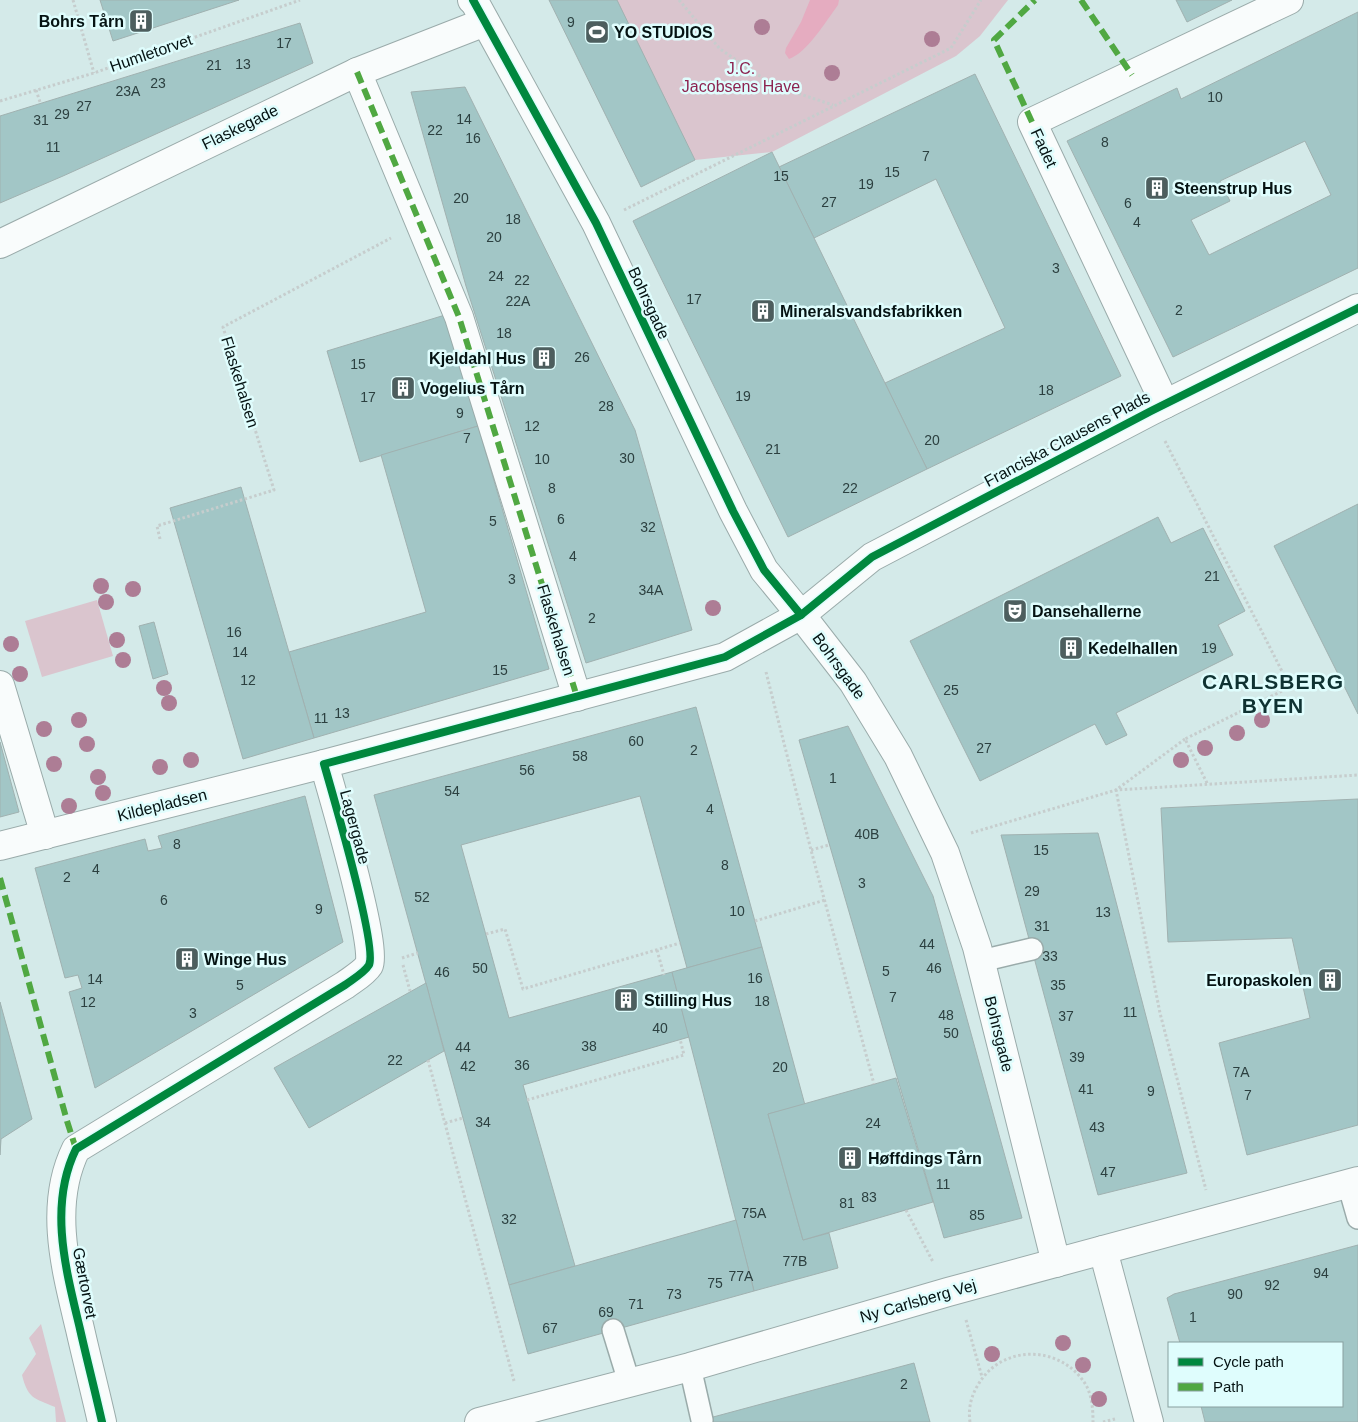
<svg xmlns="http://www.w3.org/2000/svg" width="1358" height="1422" font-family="Arial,sans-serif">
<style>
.green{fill:#dac5ce}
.water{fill:#e5acc0}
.building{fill:#a2c6c6;stroke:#a0b1b0;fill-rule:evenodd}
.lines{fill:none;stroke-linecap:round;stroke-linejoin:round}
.lane-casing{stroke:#9aabaa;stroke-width:24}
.street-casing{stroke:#9aabaa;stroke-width:30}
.secondary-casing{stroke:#9aabaa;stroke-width:30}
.path{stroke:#c6cdcd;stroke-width:3;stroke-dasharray:2.5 2.5;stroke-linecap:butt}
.lane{stroke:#f9fcfc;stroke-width:21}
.street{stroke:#f9fcfc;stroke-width:28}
.secondary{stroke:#f9fcfc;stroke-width:28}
.quiet{stroke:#50a842;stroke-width:6;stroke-dasharray:12 6;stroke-linecap:butt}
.cycleway-casing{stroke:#dffdfd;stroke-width:11}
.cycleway{stroke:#00873e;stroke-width:8}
.tree{fill:#ad7d95}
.labels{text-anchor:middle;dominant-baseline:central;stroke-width:5;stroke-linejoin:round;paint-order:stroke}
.number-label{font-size:14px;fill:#2c4040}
.poi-label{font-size:16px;font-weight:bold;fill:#051313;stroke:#dffdfd;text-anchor:start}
.street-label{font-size:16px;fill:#051313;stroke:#dffdfd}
.park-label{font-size:16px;fill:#8d2350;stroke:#dffdfd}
.district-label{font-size:21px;font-weight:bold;letter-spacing:1px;fill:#0f3232;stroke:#dffdfd}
</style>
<rect width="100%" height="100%" fill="#d4eae9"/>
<g class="green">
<polygon points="614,0 1008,0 980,36 956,56 772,152 695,160"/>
<polygon points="97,600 113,656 42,677 25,621"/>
<path d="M41 1324 66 1422H56L55 1407C34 1398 28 1399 22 1375L36 1354 29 1338Z"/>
</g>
<path class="water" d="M810 0H839L838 5C826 21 807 53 789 59L785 53 786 48 801 22Z"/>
<g class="building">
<polygon points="100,0 239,0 113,41"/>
<polygon points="617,0 695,160 641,187 549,0"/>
<polygon points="1176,0 1232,0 1187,22"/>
<path d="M1358 12V268L1173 357 1067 141 1177 88 1181 99ZM1305 141 1331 195 1209 255 1191 220 1230 201 1220 181Z"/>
<polygon points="300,23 313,63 63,176 0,203 0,116"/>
<polygon points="975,74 1121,376 927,469 885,383 1005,328 936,179 814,238 779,167"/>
<polygon points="465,87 635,430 692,630 586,663 466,286 411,92"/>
<polygon points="772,152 927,469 788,537 633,221"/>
<polygon points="445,315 478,426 360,462 327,351"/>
<polygon points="478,426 549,669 314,738 289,652 426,612 381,455"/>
<polygon points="241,487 314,738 243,759 170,508"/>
<polygon points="1358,504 1358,714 1274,546"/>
<polygon points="1158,517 1171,543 1203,528 1245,611 1218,625 1233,655 1116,713 1127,735 1106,745 1095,724 980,781 910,641"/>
<polygon points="154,622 168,674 153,679 139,626"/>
<polygon points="696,707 762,947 687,968 640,796 461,845 509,1018 672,972 689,1037 523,1085 575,1266 509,1285 374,795"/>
<polygon points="848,726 933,896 1022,1218 944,1238 799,740"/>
<polygon points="0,742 19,812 0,817"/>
<polygon points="305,796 343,942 95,1088 69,992 82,988 78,975 65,978 35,868 145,839 148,851 162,848 158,836"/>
<polygon points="1358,799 1358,1125 1247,1155 1219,1043 1310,1018 1292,938 1168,942 1161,808"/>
<polygon points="1098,833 1187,1173 1098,1195 1001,835"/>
<polygon points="762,947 805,1105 768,1114 803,1240 829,1233 838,1268 754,1291 672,972"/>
<polygon points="426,983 444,1051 309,1128 274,1068"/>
<polygon points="0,1002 32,1119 1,1139 0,1155"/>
<polygon points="896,1078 933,1202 803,1240 768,1114"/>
<polygon points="736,1220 754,1291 528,1354 509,1285"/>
<polygon points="1358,1245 1358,1422 1205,1422 1201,1406 1342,1406 1342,1343 1180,1343 1167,1298 1174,1294"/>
<polygon points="914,1363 930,1422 693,1422 702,1420"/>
</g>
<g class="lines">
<defs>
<g id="lane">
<polyline points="981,961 1032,949"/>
<polyline points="1348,1183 1358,1218"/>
<polyline points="613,1330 629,1382"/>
<polyline points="690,1367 702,1420"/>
</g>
<g id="street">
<polyline points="474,1 596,223 733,511 764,570 801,615 853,682 898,756 945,853 977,947 1056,1263"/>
<polyline points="357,72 459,317 577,697"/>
<polyline points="0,244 357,72 485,22"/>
<polyline points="1165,404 1032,122 1289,0"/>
<polyline points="0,685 45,835"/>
<polyline points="0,846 324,764"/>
<polyline points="1103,1250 1149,1422"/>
<path d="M102 1422C95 1391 87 1360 80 1329 66 1270 48 1206 76 1149L345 985C353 979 364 973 369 965 378 948 332 792 324 764L725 657 801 615 872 557 1151 411 1358 308"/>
<polyline points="479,1422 690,1367 948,1292 1358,1181"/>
</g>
<polyline id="secondary" points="472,0 474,1"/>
</defs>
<use href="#lane" class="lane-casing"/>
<use href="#street" class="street-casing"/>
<use href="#secondary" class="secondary-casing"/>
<g class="path">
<polyline points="73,0 94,73"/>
<polyline points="679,0 720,49 773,85 833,105"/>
<polyline points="36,90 40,102"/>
<polyline points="0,101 94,73 300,0"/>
<polyline points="624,210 951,48 981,0"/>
<polyline points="1165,441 1290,687 1185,739 1208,785"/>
<polyline points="160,539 157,526 274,490 223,327 391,238"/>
<polyline points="766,672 811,850 874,1084"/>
<polyline points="1185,739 1116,790 1160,1013 1206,1190"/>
<polyline points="971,833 1116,790 1358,775"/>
<polyline points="811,850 829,845"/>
<polyline points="755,921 825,900"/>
<polyline points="486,934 505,929 523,989 680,943"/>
<polyline points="657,950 664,975"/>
<polyline points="402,958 418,953"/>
<polyline points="403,965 410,991"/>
<polyline points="428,1060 514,1381"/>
<polyline points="527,1100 684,1055 680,1039"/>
<polyline points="445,1123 463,1118"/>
<polyline points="906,1210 933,1262"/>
<polyline points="966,1320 982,1377"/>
<path d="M970 1422C968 1409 971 1396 978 1385 1001 1344 1061 1344 1086 1385 1092 1396 1093 1409 1093 1422"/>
<polyline points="1103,1422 1115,1419"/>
</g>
<use href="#lane" class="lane"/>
<use href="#street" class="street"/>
<use href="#secondary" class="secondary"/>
<g class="quiet">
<polyline points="1081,0 1132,75"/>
<polyline points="357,72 459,317 577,697"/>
<polyline points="1032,122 994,40 1035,0"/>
<polyline points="0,878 67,1121 76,1149"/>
</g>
<defs>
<g id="cycleway">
<polyline points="473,0 596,223 733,511 764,570 801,615"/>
<path d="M102 1422C95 1391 87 1360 80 1329 66 1270 48 1206 76 1149L345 985C353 979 364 973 369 965 378 948 332 792 324 764L725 657 801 615 872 557 1151 411 1358 308"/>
</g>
</defs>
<use href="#cycleway" class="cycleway-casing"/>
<use href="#cycleway" class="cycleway"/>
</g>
<g class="tree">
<circle cx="762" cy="27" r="8"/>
<circle cx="932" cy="39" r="8"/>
<circle cx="832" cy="73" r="8"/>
<circle cx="101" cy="586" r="8"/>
<circle cx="133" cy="589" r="8"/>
<circle cx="106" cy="602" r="8"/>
<circle cx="713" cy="608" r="8"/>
<circle cx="117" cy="640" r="8"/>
<circle cx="11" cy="644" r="8"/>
<circle cx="123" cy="660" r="8"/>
<circle cx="20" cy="674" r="8"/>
<circle cx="164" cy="688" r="8"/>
<circle cx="169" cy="703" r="8"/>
<circle cx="79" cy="720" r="8"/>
<circle cx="1262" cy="720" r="8"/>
<circle cx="44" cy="729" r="8"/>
<circle cx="1237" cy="733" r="8"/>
<circle cx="87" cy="744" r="8"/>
<circle cx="1205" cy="748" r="8"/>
<circle cx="191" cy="760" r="8"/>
<circle cx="1181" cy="760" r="8"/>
<circle cx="54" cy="764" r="8"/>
<circle cx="160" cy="767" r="8"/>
<circle cx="98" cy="777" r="8"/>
<circle cx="103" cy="793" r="8"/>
<circle cx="69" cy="806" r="8"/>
<circle cx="1063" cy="1343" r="8"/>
<circle cx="992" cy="1354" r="8"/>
<circle cx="1083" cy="1365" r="8"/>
<circle cx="1099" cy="1399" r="8"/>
</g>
<defs>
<symbol id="building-square" viewBox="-11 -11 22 22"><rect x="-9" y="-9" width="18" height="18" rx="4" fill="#4d5e5e" stroke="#dffdfd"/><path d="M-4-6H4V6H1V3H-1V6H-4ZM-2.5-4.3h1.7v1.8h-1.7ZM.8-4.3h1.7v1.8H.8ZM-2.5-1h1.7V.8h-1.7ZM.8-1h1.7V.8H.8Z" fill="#fff"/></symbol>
<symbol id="stadium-square" viewBox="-11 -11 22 22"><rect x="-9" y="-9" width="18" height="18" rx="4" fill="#4d5e5e" stroke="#dffdfd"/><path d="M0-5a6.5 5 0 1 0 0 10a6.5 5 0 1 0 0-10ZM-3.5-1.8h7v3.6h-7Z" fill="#fff"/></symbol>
<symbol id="theatre-square" viewBox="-11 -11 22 22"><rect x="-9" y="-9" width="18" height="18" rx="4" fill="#4d5e5e" stroke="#dffdfd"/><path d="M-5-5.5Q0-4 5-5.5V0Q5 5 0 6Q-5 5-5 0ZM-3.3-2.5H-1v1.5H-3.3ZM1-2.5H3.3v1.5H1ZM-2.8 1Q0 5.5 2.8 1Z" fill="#fff"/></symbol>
</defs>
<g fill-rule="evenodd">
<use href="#building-square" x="127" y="7" width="28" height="28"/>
<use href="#stadium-square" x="583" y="18" width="28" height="28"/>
<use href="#building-square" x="1143" y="174" width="28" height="28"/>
<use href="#building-square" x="749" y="297" width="28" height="28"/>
<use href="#building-square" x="530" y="344" width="28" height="28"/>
<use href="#building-square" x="389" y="374" width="28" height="28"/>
<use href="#theatre-square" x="1001" y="597" width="28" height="28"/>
<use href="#building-square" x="1057" y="634" width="28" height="28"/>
<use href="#building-square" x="173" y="945" width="28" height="28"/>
<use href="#building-square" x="1316" y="966" width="28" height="28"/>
<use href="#building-square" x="612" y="986" width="28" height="28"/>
<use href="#building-square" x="836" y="1144" width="28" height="28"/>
</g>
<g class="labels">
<g class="number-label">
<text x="571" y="22">9</text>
<text x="284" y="43">17</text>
<text x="243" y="64">13</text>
<text x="214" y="65">21</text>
<text x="158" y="83">23</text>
<text x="128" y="91">23A</text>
<text x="1215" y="97">10</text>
<text x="84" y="106">27</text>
<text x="62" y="114">29</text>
<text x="464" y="119">14</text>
<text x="41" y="120">31</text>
<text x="435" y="130">22</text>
<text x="473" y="138">16</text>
<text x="1105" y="142">8</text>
<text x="53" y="147">11</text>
<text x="926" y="156">7</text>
<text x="892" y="172">15</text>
<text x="781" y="176">15</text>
<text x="866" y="184">19</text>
<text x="461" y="198">20</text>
<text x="829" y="202">27</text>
<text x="1128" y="203">6</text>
<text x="513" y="219">18</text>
<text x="1137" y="222">4</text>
<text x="494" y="237">20</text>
<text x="1056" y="268">3</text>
<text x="496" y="276">24</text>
<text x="522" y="280">22</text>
<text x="694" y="299">17</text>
<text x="518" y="301">22A</text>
<text x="1179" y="310">2</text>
<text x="504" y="333">18</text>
<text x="582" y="357">26</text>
<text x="358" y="364">15</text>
<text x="1046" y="390">18</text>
<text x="743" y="396">19</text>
<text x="368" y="397">17</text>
<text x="606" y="406">28</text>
<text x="460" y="413">9</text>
<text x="532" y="426">12</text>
<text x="467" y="438">7</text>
<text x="932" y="440">20</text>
<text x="773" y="449">21</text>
<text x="627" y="458">30</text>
<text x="542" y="459">10</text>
<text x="552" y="488">8</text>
<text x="850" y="488">22</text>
<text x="561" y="519">6</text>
<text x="493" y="521">5</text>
<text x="648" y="527">32</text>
<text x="573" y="556">4</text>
<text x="1212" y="576">21</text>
<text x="512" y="579">3</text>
<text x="651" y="590">34A</text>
<text x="592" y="618">2</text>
<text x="234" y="632">16</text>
<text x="1209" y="648">19</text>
<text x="240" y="652">14</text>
<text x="500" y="670">15</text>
<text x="248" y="680">12</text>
<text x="951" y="690">25</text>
<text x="342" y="713">13</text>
<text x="321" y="718">11</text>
<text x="636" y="741">60</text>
<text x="984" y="748">27</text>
<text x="694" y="750">2</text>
<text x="580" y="756">58</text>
<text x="527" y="770">56</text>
<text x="833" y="778">1</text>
<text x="452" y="791">54</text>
<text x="710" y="809">4</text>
<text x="867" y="834">40B</text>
<text x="177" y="844">8</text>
<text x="1041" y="850">15</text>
<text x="725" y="865">8</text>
<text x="96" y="869">4</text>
<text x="67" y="877">2</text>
<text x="862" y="883">3</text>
<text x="1032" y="891">29</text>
<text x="422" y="897">52</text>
<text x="164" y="900">6</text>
<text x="319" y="909">9</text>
<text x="737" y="911">10</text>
<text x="1103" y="912">13</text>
<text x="1042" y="926">31</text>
<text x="927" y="944">44</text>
<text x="1050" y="956">33</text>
<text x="480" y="968">50</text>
<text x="934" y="968">46</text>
<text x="886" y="971">5</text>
<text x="442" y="972">46</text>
<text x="755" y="978">16</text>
<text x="95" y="979">14</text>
<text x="240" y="985">5</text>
<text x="1058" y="985">35</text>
<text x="893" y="997">7</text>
<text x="762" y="1001">18</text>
<text x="88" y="1002">12</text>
<text x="1130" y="1012">11</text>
<text x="193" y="1013">3</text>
<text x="946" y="1015">48</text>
<text x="1066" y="1016">37</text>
<text x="660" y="1028">40</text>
<text x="951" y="1033">50</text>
<text x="589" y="1046">38</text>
<text x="463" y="1047">44</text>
<text x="1077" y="1057">39</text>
<text x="395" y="1060">22</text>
<text x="522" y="1065">36</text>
<text x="468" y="1066">42</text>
<text x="780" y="1067">20</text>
<text x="1241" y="1072">7A</text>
<text x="1086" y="1089">41</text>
<text x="1151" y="1091">9</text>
<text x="1248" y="1095">7</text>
<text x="483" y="1122">34</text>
<text x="873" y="1123">24</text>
<text x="1097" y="1127">43</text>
<text x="1108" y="1172">47</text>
<text x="943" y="1184">11</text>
<text x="869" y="1197">83</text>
<text x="847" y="1203">81</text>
<text x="754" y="1213">75A</text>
<text x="977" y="1215">85</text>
<text x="509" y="1219">32</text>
<text x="795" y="1261">77B</text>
<text x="1321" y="1273">94</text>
<text x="741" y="1276">77A</text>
<text x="715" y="1283">75</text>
<text x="1272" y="1285">92</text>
<text x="674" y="1294">73</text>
<text x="1235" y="1294">90</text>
<text x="636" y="1304">71</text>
<text x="606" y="1312">69</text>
<text x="1193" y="1317">1</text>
<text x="550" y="1328">67</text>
<text x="904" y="1384">2</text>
</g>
<g class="poi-label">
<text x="124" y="21" text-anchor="end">Bohrs Tårn</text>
<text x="614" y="32">YO STUDIOS</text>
<text x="1174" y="188">Steenstrup Hus</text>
<text x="780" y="311">Mineralsvandsfabrikken</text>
<text x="526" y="358" text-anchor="end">Kjeldahl Hus</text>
<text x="420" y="388">Vogelius Tårn</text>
<text x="1032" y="611">Dansehallerne</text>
<text x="1088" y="648">Kedelhallen</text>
<text x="204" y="959">Winge Hus</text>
<text x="1312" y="980" text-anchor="end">Europaskolen</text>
<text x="644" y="1000">Stilling Hus</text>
<text x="868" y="1158">Høffdings Tårn</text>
</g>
<g class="street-label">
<text transform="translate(151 53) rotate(-19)">Humletorvet</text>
<text transform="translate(240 127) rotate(-26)">Flaskegade</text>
<text transform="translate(1044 148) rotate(65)">Fadet</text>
<text transform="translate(649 303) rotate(65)">Bohrsgade</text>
<text transform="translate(240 382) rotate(73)">Flaskehalsen</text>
<text transform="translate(1067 439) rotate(-28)">Franciska Clausens Plads</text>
<text transform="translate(556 630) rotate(73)">Flaskehalsen</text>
<text transform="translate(839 666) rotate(54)">Bohrsgade</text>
<text transform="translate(162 805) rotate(-14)">Kildepladsen</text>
<text transform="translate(355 827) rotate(75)">Lagergade</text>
<text transform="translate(999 1034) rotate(76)">Bohrsgade</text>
<text transform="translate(85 1283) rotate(79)">Gærtorvet</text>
<text transform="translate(918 1301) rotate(-16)">Ny Carlsberg Vej</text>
</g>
<g class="park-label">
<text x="741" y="68">J.C.<tspan x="741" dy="18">Jacobsens Have</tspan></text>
</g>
<g class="district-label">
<text x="1273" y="681">CARLSBERG<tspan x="1273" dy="24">BYEN</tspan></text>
</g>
</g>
<rect x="1168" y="1342" width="175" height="65" fill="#dffdfd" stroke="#889f9f"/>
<rect x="1178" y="1358" width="25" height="8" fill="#00873e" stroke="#889f9f"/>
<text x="1213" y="1367" font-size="15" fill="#051313">Cycle path</text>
<rect x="1178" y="1383" width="25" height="8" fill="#50a842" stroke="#889f9f"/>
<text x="1213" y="1392" font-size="15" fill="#051313">Path</text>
</svg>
